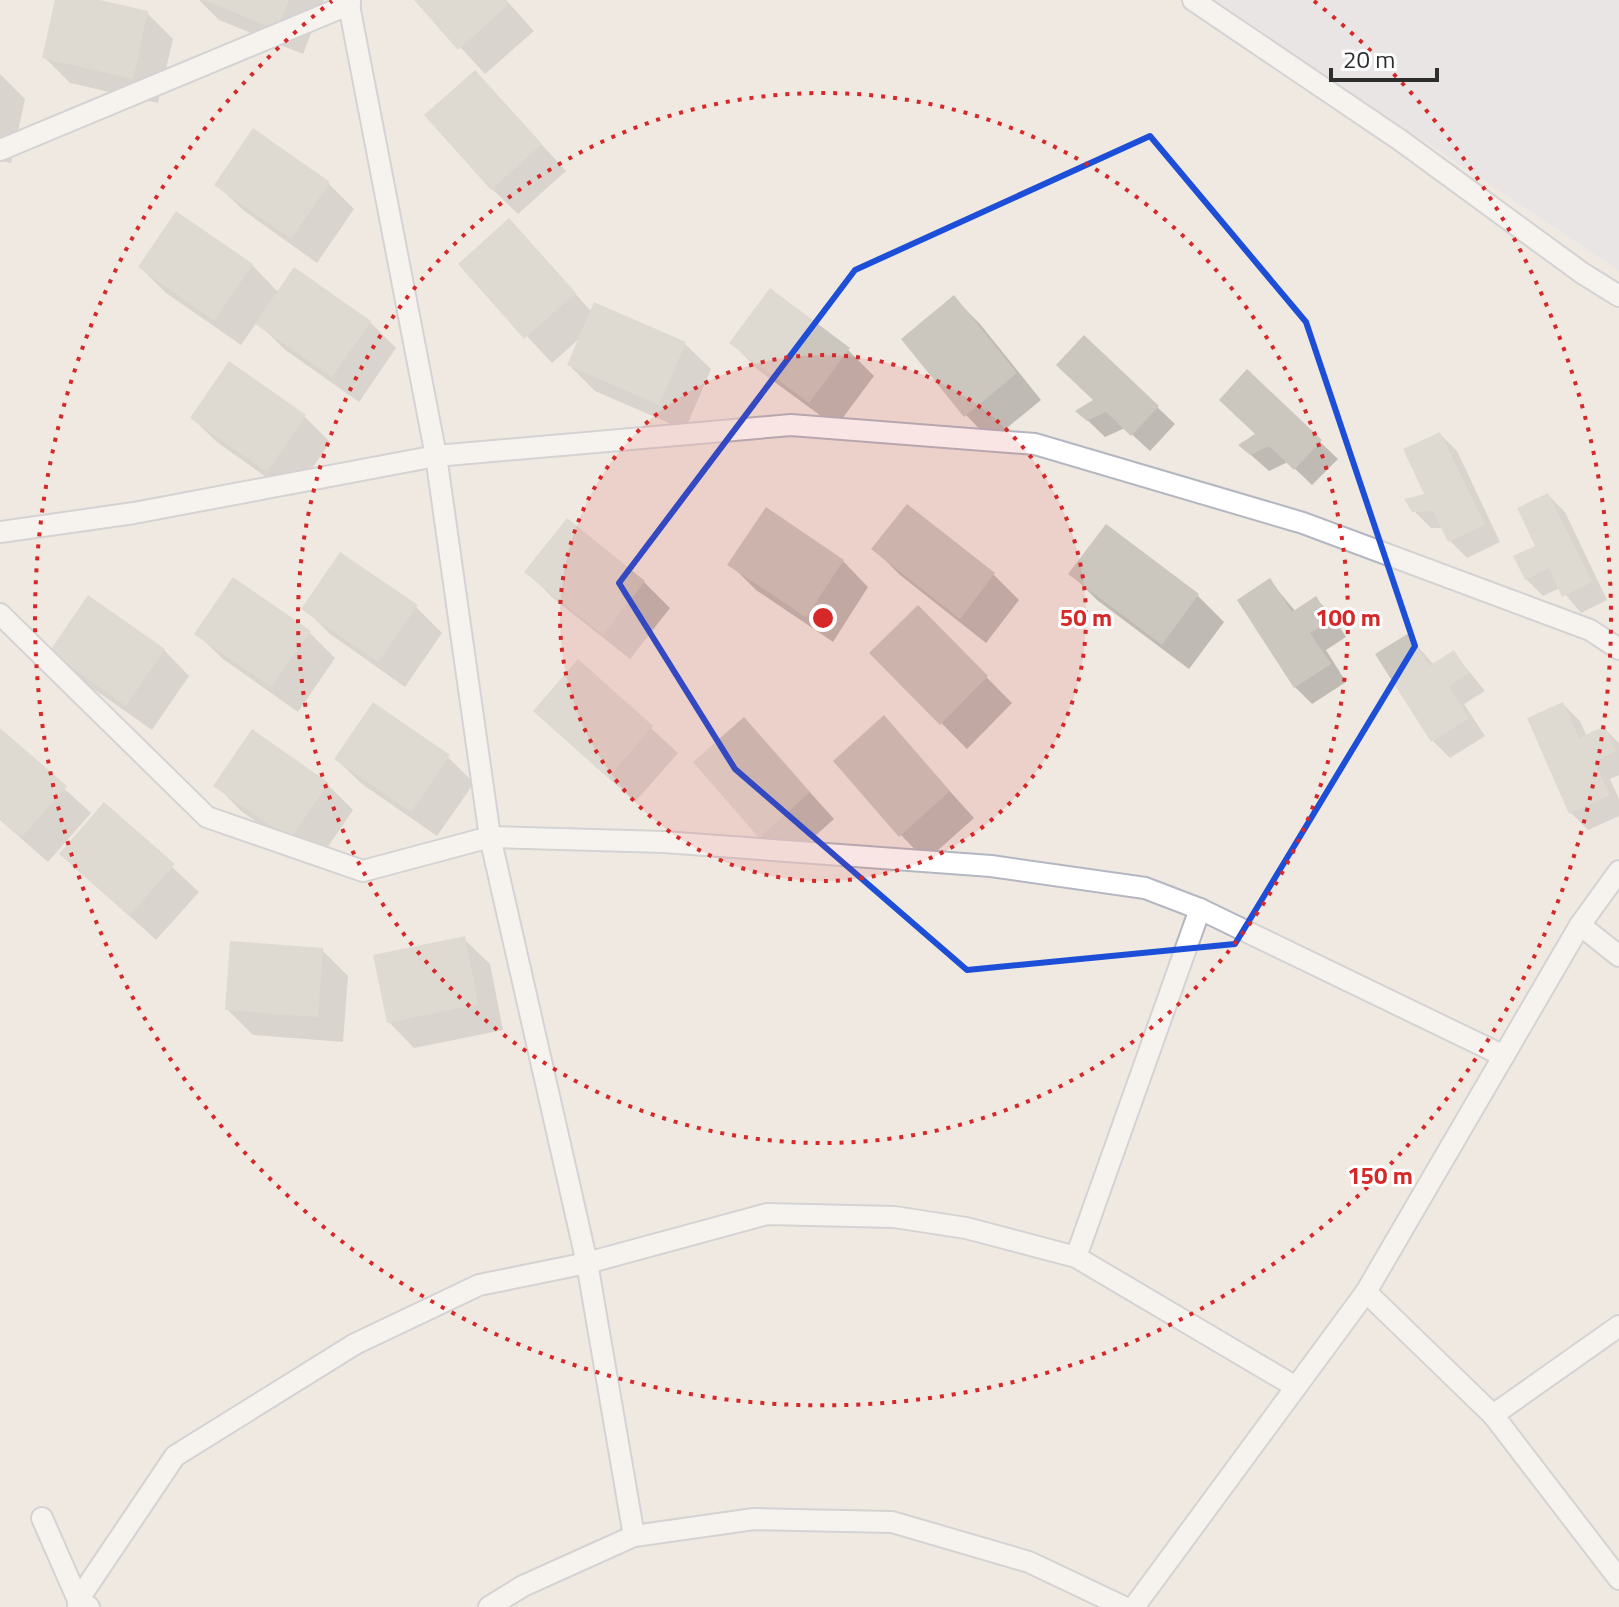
<svg xmlns="http://www.w3.org/2000/svg" width="1619" height="1607" font-family="'Titillium Web',sans-serif">
<style>
.industrial{fill:#e3e1e8}
.shadow{fill:#0003}
.building{fill:#cbc7bf}
.lines{fill:none;stroke-linecap:round;stroke-linejoin:round}
.lane-casing{stroke:#b4b7c1;stroke-width:24}
.lane{stroke:#fff;stroke-width:20}
.marked{fill:none;stroke:#1d4ed8;stroke-width:6;stroke-linejoin:round}
.ring{fill:none;stroke:#d62828;stroke-width:4;stroke-dasharray:4 8}
.centre{fill:#d62828;stroke:#fff;stroke-width:4}
.ring-label{font-size:24px;text-anchor:middle;font-weight:bold;fill:#d62828;stroke:#fff;stroke-width:6;stroke-linejoin:round;paint-order:stroke}
</style>
<rect width="100%" height="100%" fill="#efe9e1"/>
<polygon class="industrial" points="1213,0 1619,0 1619,271"/>
<g class="shadow">
<polygon points="57,0 91,0 147,13 173,39 158,103 70,83 44,57"/>
<polygon points="199,0 324,0 303,54 219,20"/>
<polygon points="417,0 506,0 534,31 485,74"/>
<polygon points="475,72 566,171 518,214 492,189"/>
<polygon points="0,74 25,99 11,163 0,161"/>
<polygon points="329,184 354,209 317,263 243,210 217,185"/>
<polygon points="509,221 592,312 685,344 711,369 685,430 595,391 569,365 581,337 552,363 460,264"/>
<polygon points="252,265 279,293 370,322 396,348 359,402 284,349 257,322 241,345 166,293 140,267"/>
<polygon points="954,298 980,324 1041,400 991,441 966,415"/>
<polygon points="1084,338 1175,424 1150,451 1125,428 1105,437 1078,411 1095,400"/>
<polygon points="732,343 848,350 874,376 836,427 757,369"/>
<polygon points="1247,372 1338,459 1312,485 1288,462 1269,471 1241,446 1258,435"/>
<polygon points="305,417 330,442 293,496 218,443 192,418"/>
<polygon points="1440,434 1457,451 1500,542 1467,558 1450,541 1443,528 1431,528 1414,511 1427,496"/>
<polygon points="1548,495 1565,512 1607,600 1581,613 1560,588 1543,596 1526,579 1538,547"/>
<polygon points="1106,527 1198,596 1224,622 1189,669 1097,600 1071,574"/>
<polygon points="874,549 994,575 1019,600 986,643 900,575"/>
<polygon points="843,561 868,587 833,642 756,590 730,564"/>
<polygon points="527,572 644,582 670,608 630,659 553,598"/>
<polygon points="1270,581 1296,612 1316,599 1333,616 1346,637 1326,650 1346,682 1312,704 1295,687"/>
<polygon points="416,607 442,633 405,687 330,634 304,608"/>
<polygon points="918,608 1012,703 967,749 872,653"/>
<polygon points="309,632 335,658 298,712 223,659 197,634"/>
<polygon points="1408,635 1434,665 1454,653 1485,691 1464,704 1485,736 1450,758 1433,741 1378,654"/>
<polygon points="164,650 189,676 152,730 78,678 52,652"/>
<polygon points="579,662 678,753 635,802 562,736"/>
<polygon points="1563,704 1580,721 1587,737 1605,729 1619,743 1619,775 1610,779 1619,799 1619,816 1588,830 1571,813"/>
<polygon points="884,718 974,818 926,861 901,835"/>
<polygon points="744,719 834,819 786,862 761,836"/>
<polygon points="0,730 91,813 48,862 0,820"/>
<polygon points="448,757 474,783 437,836 362,784 336,759"/>
<polygon points="327,784 353,810 316,864 241,811 216,785"/>
<polygon points="105,805 199,892 156,940 62,854"/>
<polygon points="464,939 490,964 503,1030 414,1048 389,1022"/>
<polygon points="322,950 348,976 343,1042 253,1035 227,1009"/>
</g>
<g class="building">
<polygon points="55,0 100,0 148,11 133,79 42,58"/>
<polygon points="204,0 289,0 277,30"/>
<polygon points="414,0 505,0 509,4 458,50"/>
<polygon points="475,70 542,144 491,190 424,115"/>
<polygon points="253,128 330,182 291,239 214,185"/>
<polygon points="176,211 253,264 214,321 138,267"/>
<polygon points="509,218 576,293 524,339 458,264"/>
<polygon points="294,267 371,321 332,377 255,324"/>
<polygon points="770,288 850,348 809,403 729,343"/>
<polygon points="954,295 1017,373 964,417 901,339"/>
<polygon points="594,302 686,342 659,405 567,365"/>
<polygon points="1084,335 1159,406 1131,436 1106,412 1087,421 1075,411 1093,400 1056,365"/>
<polygon points="229,361 306,415 267,472 190,418"/>
<polygon points="1247,369 1322,440 1294,470 1269,446 1250,455 1238,445 1255,434 1219,400"/>
<polygon points="1440,432 1485,525 1448,542 1433,511 1412,512 1404,499 1424,494 1403,449"/>
<polygon points="1548,493 1592,582 1562,597 1549,568 1525,580 1513,556 1535,546 1517,508"/>
<polygon points="907,504 995,573 960,619 871,549"/>
<polygon points="766,507 844,560 806,617 727,565"/>
<polygon points="567,518 645,581 603,635 524,572"/>
<polygon points="1106,524 1199,594 1162,645 1068,574"/>
<polygon points="340,552 418,605 378,662 301,609"/>
<polygon points="233,577 311,631 271,687 194,634"/>
<polygon points="1270,578 1292,612 1316,596 1331,620 1310,633 1331,664 1294,688 1237,600"/>
<polygon points="88,595 165,649 126,706 49,652"/>
<polygon points="918,605 988,676 940,725 869,653"/>
<polygon points="1409,633 1429,666 1454,650 1469,673 1449,686 1469,718 1431,742 1375,654"/>
<polygon points="578,659 653,726 608,778 533,711"/>
<polygon points="373,702 450,755 411,812 334,759"/>
<polygon points="1563,702 1579,738 1605,726 1616,751 1594,762 1610,795 1569,814 1527,718"/>
<polygon points="884,715 950,791 899,837 833,761"/>
<polygon points="744,717 810,792 759,838 693,762"/>
<polygon points="0,728 67,786 21,838 0,819"/>
<polygon points="252,729 329,783 290,839 213,786"/>
<polygon points="104,802 175,864 129,916 59,854"/>
<polygon points="465,936 478,1004 387,1023 373,955"/>
<polygon points="230,941 323,948 318,1017 225,1010"/>
</g>
<g class="lines">
<defs>
<g id="lane">
<polyline points="348,0 436,456 490,837 587,1263 634,1536"/>
<polyline points="1193,0 1400,140 1582,273 1619,296"/>
<polyline points="0,150 350,4 350,0"/>
<polyline points="0,532 134,513 436,456 791,425 1035,444 1303,523 1590,630 1619,649"/>
<polyline points="0,614 207,817 363,871 490,837 664,842 991,866 1145,888 1200,909 1504,1056"/>
<polyline points="1580,925 1619,956"/>
<polyline points="1076,1257 1200,909"/>
<polyline points="1366,1292 1493,1415 1619,1579"/>
<polyline points="1493,1415 1619,1326"/>
<polyline points="42,1518 78,1600 78,1607"/>
<polyline points="89,1607 78,1600 175,1456 355,1344 479,1285 587,1263 767,1214 894,1217 966,1228 1076,1257 1296,1387"/>
<polyline points="489,1607 523,1586 634,1536 754,1519 892,1522 1029,1562 1124,1607"/>
<polyline points="1134,1607 1366,1292 1580,925 1619,871"/>
</g>
</defs>
<use href="#lane" class="lane-casing"/>
<use href="#lane" class="lane"/>
</g>
<path d="M0 0H1619V1607H0ZM1150 136 1306 322 1415 646 1235 944 967 970 735 769 619 583 855 270Z" fill="#efe9e1" fill-opacity=".55" fill-rule="evenodd"/>
<path class="marked" d="M1150 136 1306 322 1415 646 1235 944 967 970 735 769 619 583 855 270Z"/>
<circle cx="823" cy="618" r="263" fill="#d62828" fill-opacity=".12"/>
<g class="ring">
<circle cx="823" cy="618" r="263"/>
<circle cx="823" cy="618" r="525"/>
<path d="M1314 1A788 788 0 1 1 332 1"/>
</g>
<circle cx="823" cy="618" r="12" class="centre"/>
<g class="ring-label">
<text x="1086" y="626">50 m</text>
<text x="1348" y="626">100 m</text>
<text x="1380" y="1184">150 m</text>
</g>
<path d="M1331 68v12h106v-12" fill="none" stroke="#2e2e2e" stroke-width="4"/>
<text x="1343" y="68" font-size="24" fill="#2e2e2e" stroke="#ffffff" stroke-width="6" paint-order="stroke">20 m</text>
</svg>
